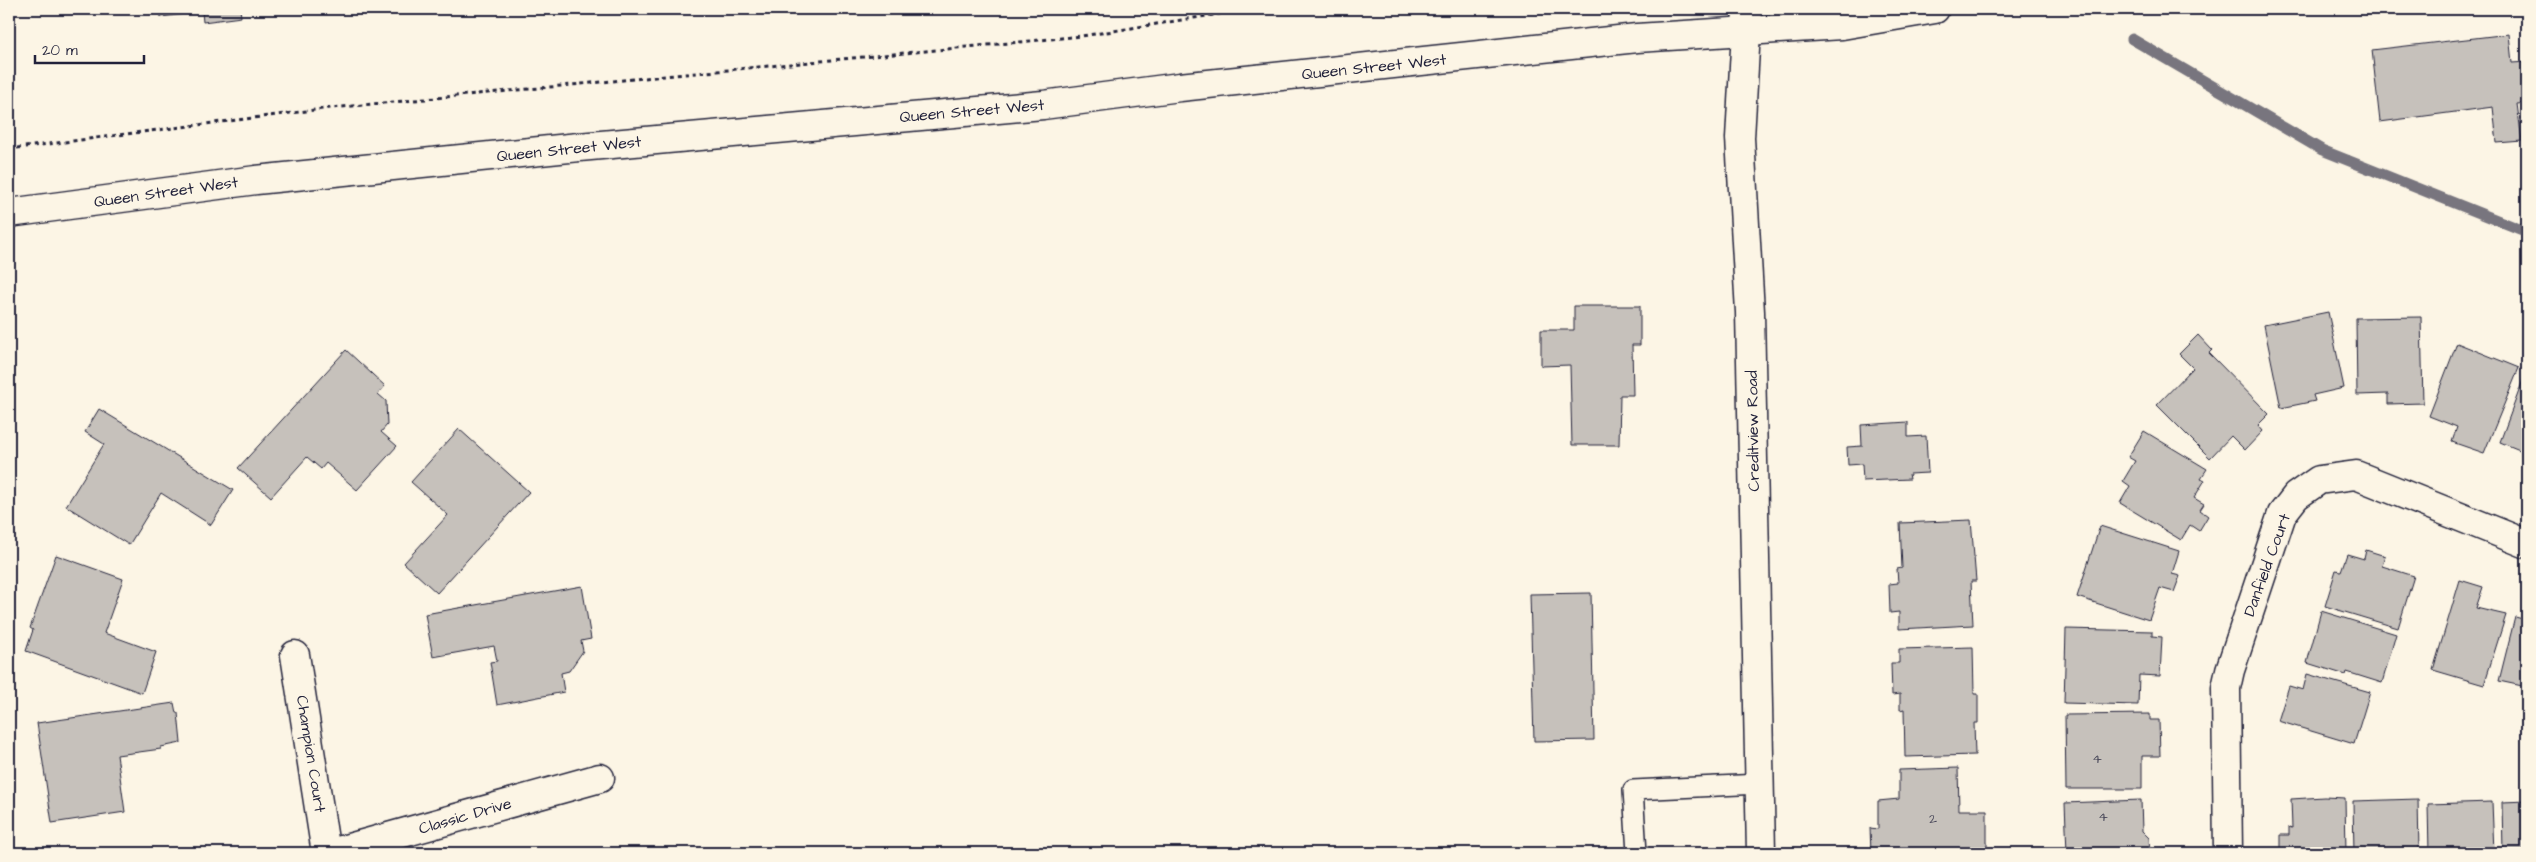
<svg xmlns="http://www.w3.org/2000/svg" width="2536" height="862" font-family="'Architects Daughter',sans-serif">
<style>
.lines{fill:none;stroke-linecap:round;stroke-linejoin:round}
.stream{stroke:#78757e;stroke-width:11}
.building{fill:#c6c1bb;stroke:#22223b}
.lane-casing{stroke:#22223b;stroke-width:22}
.street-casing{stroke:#22223b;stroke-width:31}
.secondary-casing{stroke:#22223b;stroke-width:31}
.path{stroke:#22223b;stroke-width:3;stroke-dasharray:4 4;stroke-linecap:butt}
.lane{stroke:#fcf5e5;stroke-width:19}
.street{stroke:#fcf5e5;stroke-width:28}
.secondary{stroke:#fcf5e5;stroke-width:28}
.labels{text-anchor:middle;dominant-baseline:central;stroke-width:4;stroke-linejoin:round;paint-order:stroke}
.number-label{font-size:14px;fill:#4b4a5b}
.street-label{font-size:16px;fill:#22223b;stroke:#fcf5e5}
</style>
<rect width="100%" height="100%" fill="#fcf5e5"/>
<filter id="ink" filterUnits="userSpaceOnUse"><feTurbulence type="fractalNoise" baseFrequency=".02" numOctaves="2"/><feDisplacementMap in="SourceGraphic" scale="10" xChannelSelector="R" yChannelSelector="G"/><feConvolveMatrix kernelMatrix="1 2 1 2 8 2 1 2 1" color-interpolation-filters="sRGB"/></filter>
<g filter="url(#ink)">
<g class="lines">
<polyline class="stream" points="2132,39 2322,150 2527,232"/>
</g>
<g class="building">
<polygon points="160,9 240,9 241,17 203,22 202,12 161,17"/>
<polygon points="2509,34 2512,63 2527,62 2527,103 2517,104 2522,141 2497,143 2493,107 2380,122 2372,50"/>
<polygon points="1574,306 1640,306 1640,345 1632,345 1633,395 1620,395 1619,445 1572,445 1570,365 1541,366 1541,330 1574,330"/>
<polygon points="2328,312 2344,388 2313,395 2315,401 2281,408 2264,325"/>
<polygon points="2421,317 2423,403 2388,404 2388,394 2357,395 2356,318"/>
<polygon points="2198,335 2212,350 2209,353 2269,414 2258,425 2263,431 2245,450 2231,436 2210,458 2157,405 2193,368 2179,354"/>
<polygon points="2457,343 2519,368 2484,453 2452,442 2457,427 2429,416"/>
<polygon points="346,350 385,386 378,394 386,401 387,425 381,432 397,446 357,490 326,463 321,469 307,457 271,497 238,468"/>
<polygon points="2526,372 2527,373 2527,453 2500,442"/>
<polygon points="99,409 233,490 211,525 161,493 129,545 66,506 104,444 85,432"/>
<polygon points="1908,422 1908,437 1926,436 1928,473 1909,474 1910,479 1863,481 1862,464 1848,465 1847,447 1862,446 1861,425"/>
<polygon points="459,429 529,492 437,593 404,563 448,515 411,482"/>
<polygon points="2144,431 2207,469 2201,478 2205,480 2194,498 2204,504 2200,510 2208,516 2199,531 2190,525 2181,540 2120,503 2130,486 2123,481 2135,461 2128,457"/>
<polygon points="1971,520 1976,581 1971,581 1973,625 1899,629 1899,612 1890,613 1889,584 1898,583 1897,569 1902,568 1900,523"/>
<polygon points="2100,526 2179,551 2172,574 2180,576 2174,592 2160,588 2149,620 2077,597"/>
<polygon points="2366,550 2385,556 2382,566 2414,576 2398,628 2325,606 2336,570 2341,571 2347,554 2364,559"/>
<polygon points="56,555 123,579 104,633 156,652 142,693 26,651 33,630 30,628"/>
<polygon points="2460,580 2483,587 2476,608 2506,615 2484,685 2433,670"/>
<polygon points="582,586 591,639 581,641 583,651 569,671 561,673 564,692 497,705 490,662 497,661 494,646 433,657 425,614"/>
<polygon points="1591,593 1594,740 1534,741 1530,594"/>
<polygon points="2321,611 2396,634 2382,683 2347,672 2346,675 2307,663"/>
<polygon points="2515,617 2527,620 2527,687 2499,681"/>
<polygon points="2066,629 2152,631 2152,636 2162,637 2160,676 2139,675 2138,705 2064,703"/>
<polygon points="1973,647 1974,694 1978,694 1978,723 1974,723 1975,755 1905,757 1904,709 1900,710 1900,694 1892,695 1891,663 1899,663 1899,649"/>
<polygon points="2307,674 2370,692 2354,744 2278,721 2289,686 2303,690"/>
<polygon points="174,703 176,713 178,713 181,743 161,747 161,749 117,755 125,812 52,823 37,723"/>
<polygon points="2150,714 2150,720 2159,720 2160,756 2142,756 2142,789 2066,789 2065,715"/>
<polygon points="1958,768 1959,810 1987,810 1987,850 1972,850 1972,853 1871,853 1870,828 1878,829 1878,801 1899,799 1899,770"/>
<polygon points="2324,797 2345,798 2346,853 2280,853 2280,835 2289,835 2289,827 2292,828 2291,799"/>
<polygon points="2418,799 2419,853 2354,853 2353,801"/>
<polygon points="2141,800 2142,831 2149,838 2150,853 2067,853 2065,803"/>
<polygon points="2527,801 2527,853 2503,853 2502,802"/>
<polygon points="2492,802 2494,853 2429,853 2428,804"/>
</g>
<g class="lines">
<defs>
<polyline id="lane" points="1637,853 1633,790 1760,784"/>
<g id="street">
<polyline points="1746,31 1747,9"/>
<polyline points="295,655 326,853"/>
<polyline points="331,853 600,778"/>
<polyline points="2228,853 2226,688 2230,670 2282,514 2296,496 2319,480 2356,475 2527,544"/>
</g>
<g id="secondary">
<polyline points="1746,31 1740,138 1750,312 1761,853"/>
<polyline points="9,213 256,180 579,147 1043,105 1180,87 1637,38 1842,25 1935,9"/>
</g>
</defs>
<use href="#lane" class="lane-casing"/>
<use href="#street" class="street-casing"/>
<use href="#secondary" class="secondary-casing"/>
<polyline class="path" points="9,149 331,108 1082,36 1250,9"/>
<use href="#lane" class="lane"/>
<use href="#street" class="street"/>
<use href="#secondary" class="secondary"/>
</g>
</g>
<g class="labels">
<g class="number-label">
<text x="2097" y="759">4</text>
<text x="2103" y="817">4</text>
<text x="1933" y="819">2</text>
</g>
<g class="street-label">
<text transform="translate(1374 67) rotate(-6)">Queen Street West</text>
<text transform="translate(972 111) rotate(-5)">Queen Street West</text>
<text transform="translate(569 149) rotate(-6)">Queen Street West</text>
<text transform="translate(166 192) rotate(-8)">Queen Street West</text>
<text transform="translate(1753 431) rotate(-91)">Creditview Road</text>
<text transform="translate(2267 565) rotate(-70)">Danfield Court</text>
<text transform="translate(311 754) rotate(81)">Champion Court</text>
<text transform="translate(465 816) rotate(-16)">Classic Drive</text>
</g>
</g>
<rect width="2536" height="862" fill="none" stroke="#fcf5e5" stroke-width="30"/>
<rect x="15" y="15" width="2506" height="832" fill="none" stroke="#22223b" stroke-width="2" filter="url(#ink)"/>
<path d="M35 55v8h109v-8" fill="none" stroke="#22223b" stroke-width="2.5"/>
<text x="42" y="55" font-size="15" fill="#22223b" stroke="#fcf5e5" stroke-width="4" paint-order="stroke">20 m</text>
</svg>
